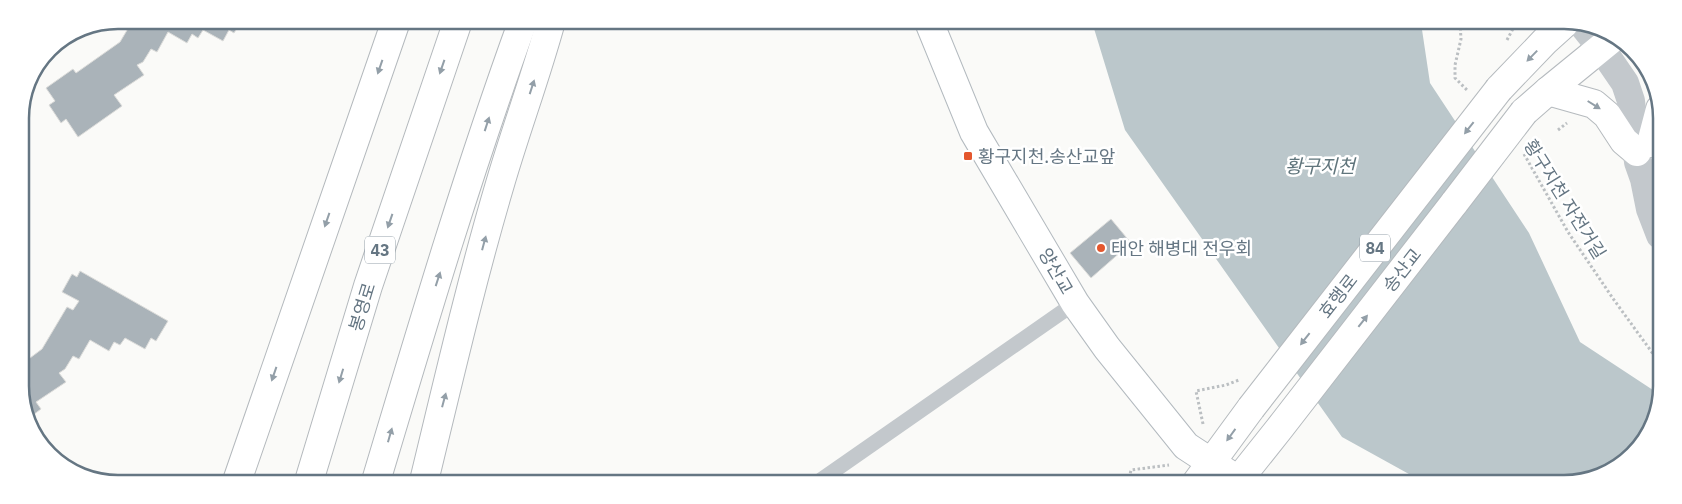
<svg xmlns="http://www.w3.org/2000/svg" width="1682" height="504" font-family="'IBM Plex Sans','Noto Sans KR',sans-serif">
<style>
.water{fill:#bbc7cb}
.building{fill:#aab3b9;stroke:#dcdcda}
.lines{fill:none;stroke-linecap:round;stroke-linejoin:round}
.secondary-casing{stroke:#b3babf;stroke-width:30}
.primary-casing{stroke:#b5babe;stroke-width:30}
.highway-casing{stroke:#b4b9bd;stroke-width:30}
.path{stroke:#bbbfc2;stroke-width:3;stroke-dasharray:2.5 2.5;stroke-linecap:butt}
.lane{stroke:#c3c8cc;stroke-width:15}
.street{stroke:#c3c8cc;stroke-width:28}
.secondary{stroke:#fff;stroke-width:28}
.primary{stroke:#fff;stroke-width:28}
.highway{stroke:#fff;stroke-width:28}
.primary-bridge-casing{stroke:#b5babe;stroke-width:30;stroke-linecap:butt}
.primary-bridge{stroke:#fff;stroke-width:28}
.oneway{fill:#939fa8}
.poi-dot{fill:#e4572e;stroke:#fff;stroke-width:2}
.labels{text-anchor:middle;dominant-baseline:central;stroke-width:5;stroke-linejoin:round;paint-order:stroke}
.shield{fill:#fff;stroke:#939fa8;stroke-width:1}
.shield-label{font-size:16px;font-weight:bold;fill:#657683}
.poi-label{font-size:18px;fill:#657683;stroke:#fff;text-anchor:start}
.street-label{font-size:18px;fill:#657683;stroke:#fff}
.water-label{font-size:19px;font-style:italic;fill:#60757c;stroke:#fff}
.rim{fill:none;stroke:#657683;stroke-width:2.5}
</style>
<rect width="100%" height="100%" fill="#fafaf8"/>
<polygon class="water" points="1092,22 1421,23 1430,83 1529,233 1580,342 1659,394 1659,411 1628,460 1570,484 1427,484 1342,437 1125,130"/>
<g class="building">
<polygon points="133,20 242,20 234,33 229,30 223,41 203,30 198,38 192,34 187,43 168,32 157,52 151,49 143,62 137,65 144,75 114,95 122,106 78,137 66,119 61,123 49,105 55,101 46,88 73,69 76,73 120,42"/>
<polygon points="1111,219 1131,243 1091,278 1070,253"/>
<polygon points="80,271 168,321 156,341 151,338 145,349 125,338 120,345 114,342 109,351 90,340 79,359 73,356 65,369 59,373 66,382 36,402 41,409 29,418 22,405 22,364 42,349 67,307 73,310 79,301 62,292 72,274 77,277"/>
</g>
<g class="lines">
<defs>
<polyline id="secondary" points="929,22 974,132 1075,303 1107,348 1186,446 1238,480"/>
<g id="primary">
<polyline points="1499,89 1545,41 1565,23"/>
<polyline points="1548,91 1594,104 1607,115 1624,141 1637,152"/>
<polyline points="1524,112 1548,91 1613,38"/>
<polyline points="1651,143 1660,109"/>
<polyline points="1196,483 1251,408"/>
<polyline points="1236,483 1279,429 1455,202"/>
</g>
<g id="highway">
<polyline points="237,481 396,21"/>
<polyline points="309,481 368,286 458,21"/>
<path d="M376 481C422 327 468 172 523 21"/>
<path d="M424 481C448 382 471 282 500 184 516 129 536 76 551 21"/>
</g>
</defs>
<use href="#secondary" class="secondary-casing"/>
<use href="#primary" class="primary-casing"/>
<use href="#highway" class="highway-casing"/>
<g class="path">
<polyline points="1460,23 1461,39 1455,65 1455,78 1467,90"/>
<polyline points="1507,40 1516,23"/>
<polyline points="1558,130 1567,123"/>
<polyline points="1524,154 1568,232 1614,300 1659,362"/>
<polyline points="1203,424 1196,391 1226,385 1239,380"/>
<polyline points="1128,483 1131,470 1169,465"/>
</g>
<polyline class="lane" points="818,482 1075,303"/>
<polyline class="street" points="1581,23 1601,48 1625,83 1631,101 1638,162 1644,179 1650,209 1660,235"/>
<use href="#secondary" class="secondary"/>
<use href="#primary" class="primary"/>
<use href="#highway" class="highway"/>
<defs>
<g id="primary-bridge">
<polyline points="1455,202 1524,112"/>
<polyline points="1251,408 1499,89"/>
</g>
</defs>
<use href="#primary-bridge" class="primary-bridge-casing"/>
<use href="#primary-bridge" class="primary-bridge"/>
</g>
<defs><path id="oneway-solid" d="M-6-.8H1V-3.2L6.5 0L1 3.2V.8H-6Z" transform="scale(1.25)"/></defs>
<g class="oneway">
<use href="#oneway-solid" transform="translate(1532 56) rotate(134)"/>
<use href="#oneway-solid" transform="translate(380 67) rotate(109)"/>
<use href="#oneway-solid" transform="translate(442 67) rotate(109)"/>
<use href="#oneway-solid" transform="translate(532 87) rotate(-72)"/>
<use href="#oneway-solid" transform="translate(1594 105) rotate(32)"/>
<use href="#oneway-solid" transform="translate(487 124) rotate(-72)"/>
<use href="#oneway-solid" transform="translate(1469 128) rotate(128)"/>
<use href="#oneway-solid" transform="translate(327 220) rotate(109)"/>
<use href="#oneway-solid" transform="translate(390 221) rotate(109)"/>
<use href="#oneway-solid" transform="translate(484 243) rotate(-75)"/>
<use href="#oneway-solid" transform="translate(438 279) rotate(-72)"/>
<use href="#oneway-solid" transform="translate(1363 321) rotate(-52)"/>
<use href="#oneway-solid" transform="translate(1305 339) rotate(128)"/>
<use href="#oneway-solid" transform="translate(274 374) rotate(109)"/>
<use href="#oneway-solid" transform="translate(341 376) rotate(107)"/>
<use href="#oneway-solid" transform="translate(444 400) rotate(-75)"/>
<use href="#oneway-solid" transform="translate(390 435) rotate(-74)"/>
<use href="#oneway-solid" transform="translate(1231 435) rotate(126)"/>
</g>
<g class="poi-dot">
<rect x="963" y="151" width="10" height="10" rx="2.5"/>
<circle cx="1101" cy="248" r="5"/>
</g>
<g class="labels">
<g class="shield">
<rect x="1360" y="234.5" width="30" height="27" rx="4"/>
<rect x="365" y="236.5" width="30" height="27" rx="4"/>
</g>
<g class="shield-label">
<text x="1375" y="248">84</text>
<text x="380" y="250">43</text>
</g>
<g class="poi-label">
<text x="978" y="156">황구지천.송산교앞</text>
<text x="1111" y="248">태안 해병대 전우회</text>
</g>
<g class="street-label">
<text transform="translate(1565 199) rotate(58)">황구지천 자전거길</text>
<text transform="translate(1402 270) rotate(-52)">송산교</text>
<text transform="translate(1056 271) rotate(60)">양산교</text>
<text transform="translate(1338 296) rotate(-52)">효행로</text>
<text transform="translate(362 307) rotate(-73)">봉영로</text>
</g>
<g class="water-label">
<text x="1320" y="166">황구지천</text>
</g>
</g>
<path d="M0 0H1682V504H0ZM118 29H1564A89 89 0 0 1 1653 118V386A89 89 0 0 1 1564 475H118A89 89 0 0 1 29 386V118A89 89 0 0 1 118 29Z" fill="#fff" fill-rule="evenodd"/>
<path class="rim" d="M118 29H1564A89 89 0 0 1 1653 118V386A89 89 0 0 1 1564 475H118A89 89 0 0 1 29 386V118A89 89 0 0 1 118 29Z"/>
</svg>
